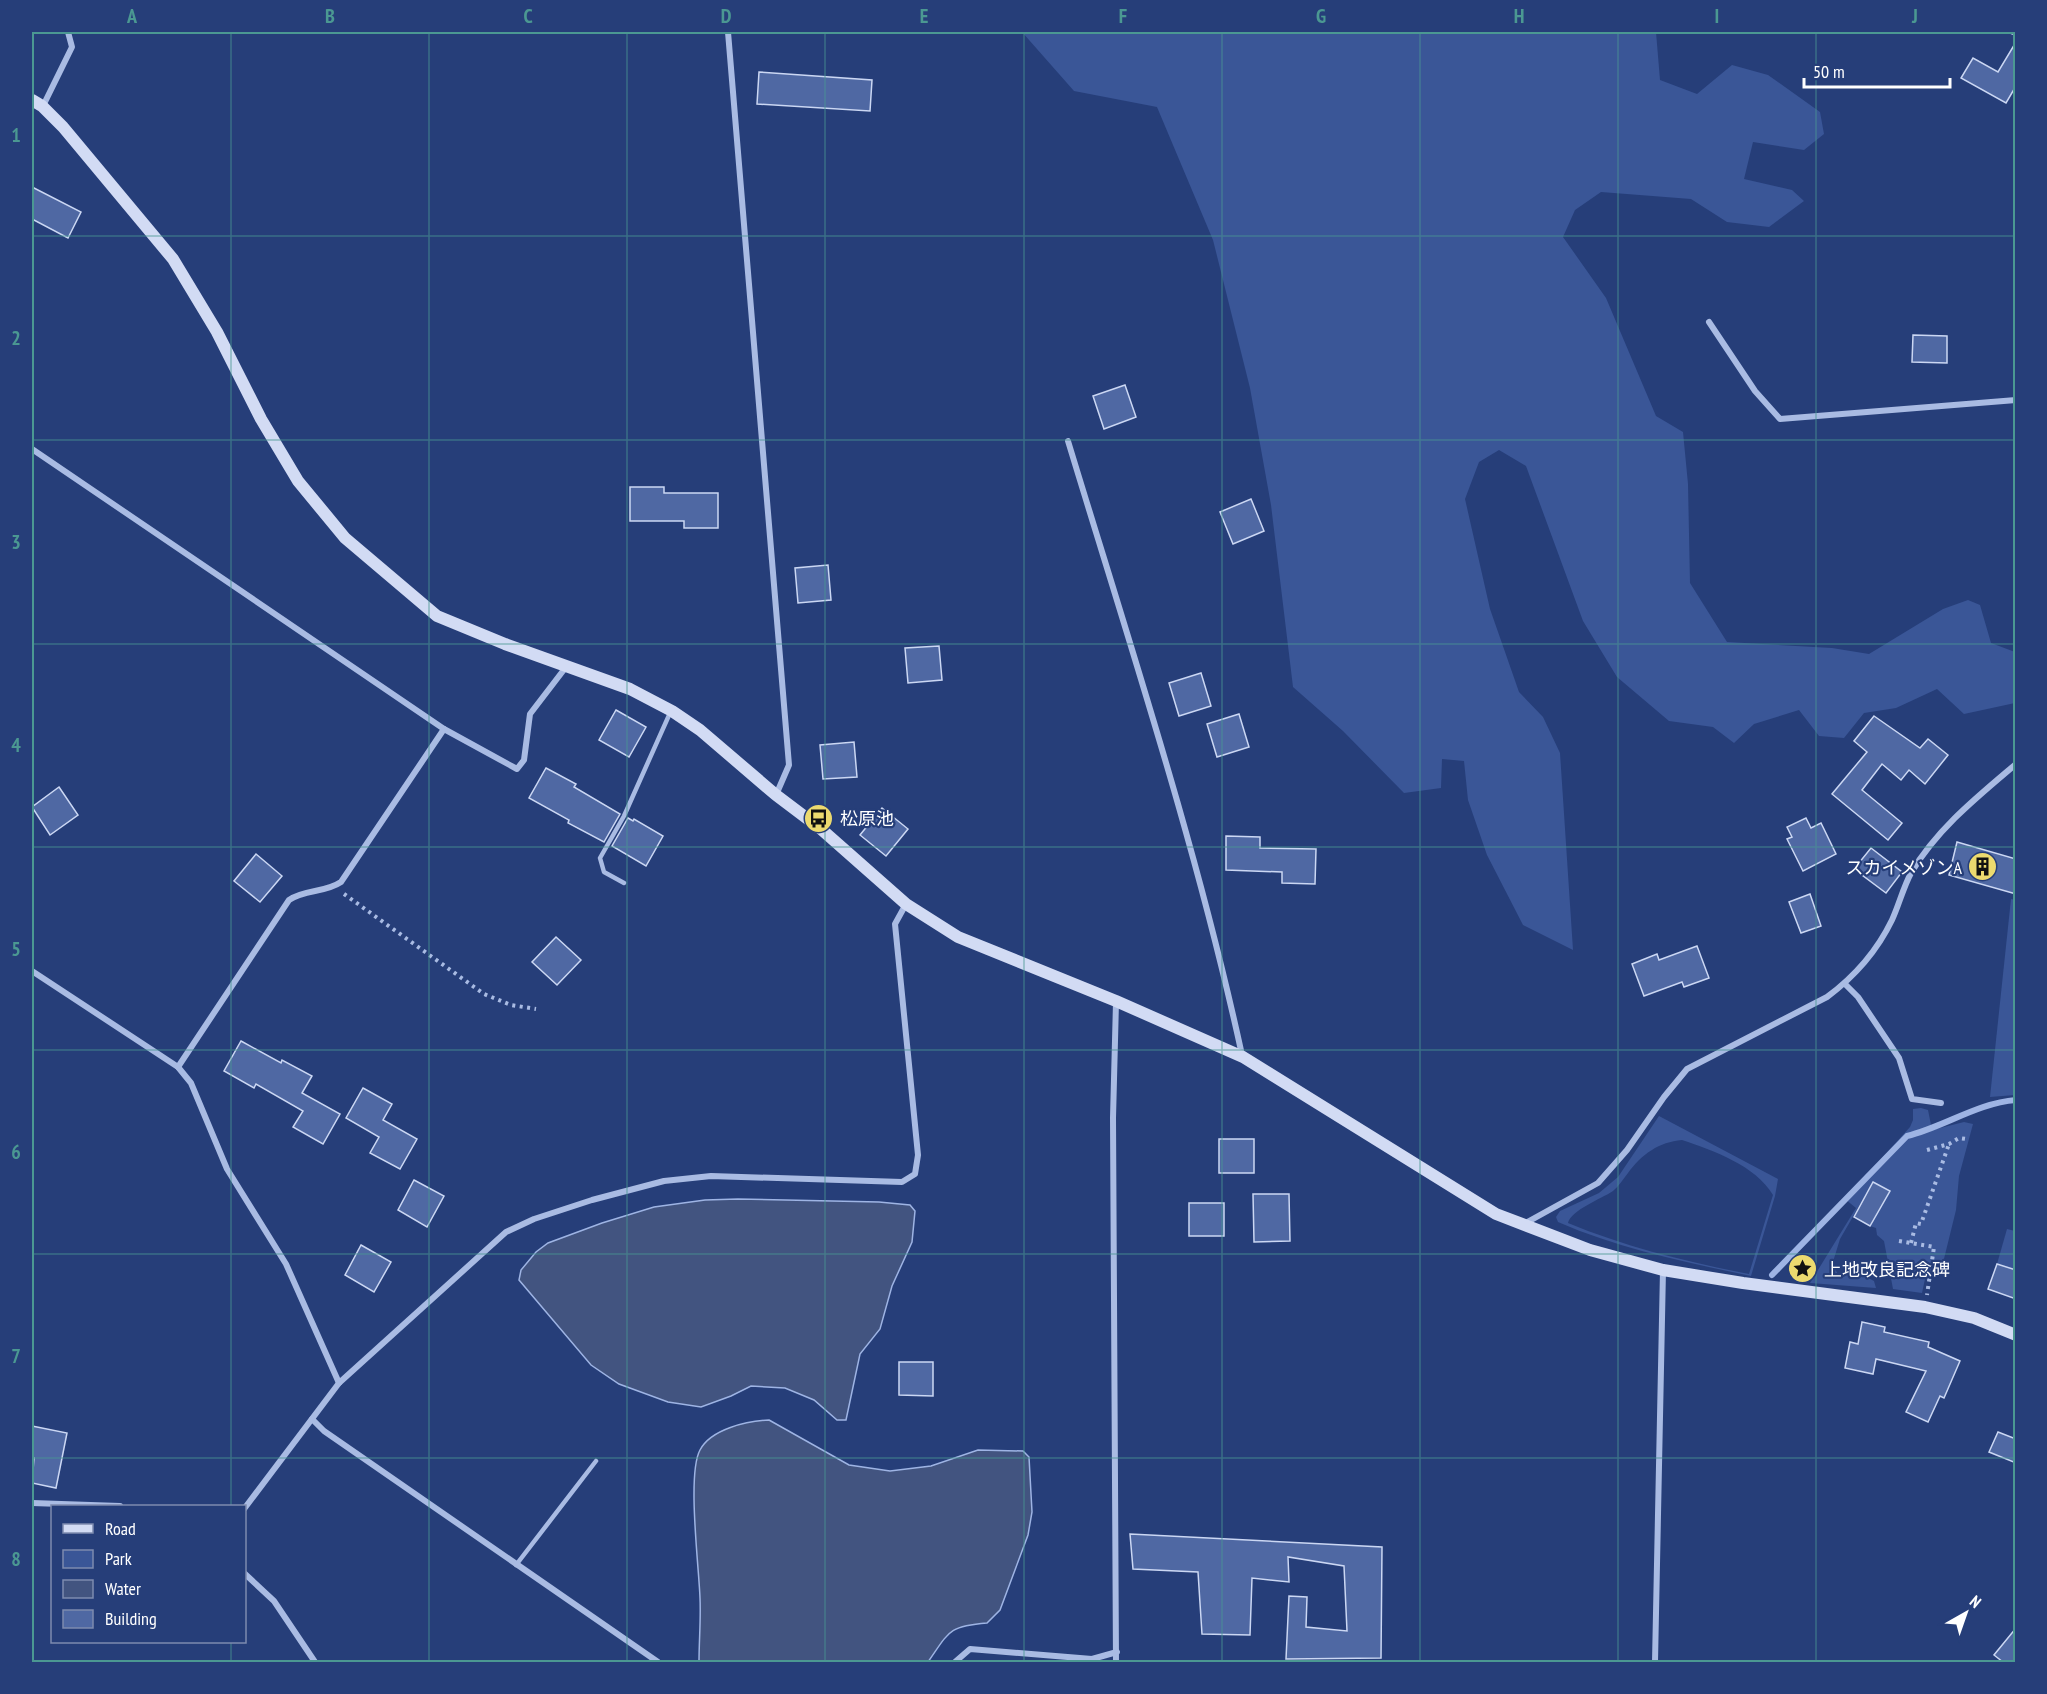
<svg xmlns="http://www.w3.org/2000/svg" width="2047" height="1694" font-family="'PT Sans Narrow','Noto Sans JP',sans-serif">
<style>
.green{fill:#3a5697;fill-rule:evenodd}
.water{fill:#425480;stroke:#9eb4e4;stroke-width:1.5}
.lines{fill:none;stroke-linecap:round;stroke-linejoin:round}
.stream{stroke:#9eb4e4;stroke-width:6}
.building{fill:#4f68a3;stroke:#cbd7f3;stroke-width:1.5}
.path{stroke:#a9bbe3;stroke-width:4;stroke-dasharray:3 4.5;stroke-linecap:butt}
.lane{stroke:#a9bbe3;stroke-width:4.5}
.street{stroke:#a9bbe3;stroke-width:6}
.secondary{stroke:#d2dbf4;stroke-width:12}
.grid{fill:none;stroke:#4b9892;stroke-width:1.5;stroke-opacity:0.55}
.labels{text-anchor:middle;dominant-baseline:central;stroke-width:4.5;stroke-linejoin:round;paint-order:stroke}
.poi-label{font-size:18px;fill:#fff;stroke:#263e79;text-anchor:start}
.neatline{fill:none;stroke:#4b9892;stroke-width:2}
.grid-label{font-size:20px;text-anchor:middle;font-weight:bold;fill:#4b9892}
</style>
<rect width="100%" height="100%" fill="#263e79"/>
<g class="green">
<polygon points="1022,32 1656,32 1660,80 1697,94 1732,65 1768,75 1820,112 1824,134 1804,150 1753,142 1744,179 1792,190 1804,201 1769,227 1727,222 1691,199 1601,192 1575,210 1563,237 1606,298 1656,416 1683,432 1688,484 1690,583 1727,642 1832,648 1869,654 1943,609 1968,600 1980,605 1991,643 2015,652 2015,703 1964,714 1937,689 1896,708 1864,713 1844,738 1819,736 1799,710 1754,724 1734,743 1713,727 1669,721 1617,677 1583,621 1526,466 1499,450 1479,462 1465,499 1490,609 1519,692 1543,717 1560,753 1573,950 1523,925 1487,855 1468,800 1464,761 1442,759 1441,788 1404,793 1343,731 1293,687 1271,505 1250,388 1213,240 1157,107 1074,91"/>
<polygon points="2011,899 2016,900 2015,1095 1990,1097"/>
<polygon points="1921,1108 1928,1110 1932,1130 1964,1122 1973,1124 1959,1176 1956,1210 1941,1271 1931,1271 1929,1280 1925,1279 1922,1293 1893,1289 1884,1241 1877,1235 1876,1228 1870,1226 1890,1191 1873,1182 1840,1239 1832,1265 1838,1274 1866,1277 1874,1281 1876,1288 1810,1283 1856,1208 1845,1199 1910,1127 1913,1120 1913,1109"/>
<path d="M1659 1116 1778 1179 1775 1196 1751 1276C1685 1262 1620 1249 1558 1222L1556 1217 1560 1211 1599 1193 1618 1177ZM1682 1140C1714 1151 1755 1165 1773 1195L1749 1274C1687 1262 1626 1247 1568 1223 1571 1210 1601 1199 1613 1191 1619 1186 1623 1179 1628 1173 1642 1154 1659 1142 1682 1140Z"/>
<polygon points="2007,1229 2015,1231 2015,1271 1997,1264"/>
</g>
<g class="water">
<polygon points="738,1199 879,1202 910,1205 915,1211 912,1242 892,1286 880,1329 860,1354 846,1420 837,1420 814,1400 785,1388 751,1386 731,1396 701,1407 668,1402 619,1384 591,1365 519,1280 521,1270 536,1252 548,1243 602,1223 654,1207 705,1200"/>
<path d="M769 1420 849 1465 890 1471 931 1466 978 1450 1023 1451 1029 1457 1032 1512 1028 1535 1000 1610 987 1623C948 1626 949 1632 928 1662H699C699 1641 701 1619 700 1598 699 1567 687 1474 700 1450 711 1429 747 1421 769 1420Z"/>
</g>
<g class="lines">
<path class="stream" d="M1772 1275 1907 1136C1944 1127 1977 1103 2016 1100"/>
</g>
<g class="building">
<polygon points="2016,42 2016,86 2006,103 1961,78 1973,58 1998,72"/>
<polygon points="759,72 872,80 870,111 757,104"/>
<polygon points="32,187 81,212 68,238 32,219"/>
<polygon points="1913,335 1947,336 1947,363 1912,362"/>
<polygon points="1125,385 1136,417 1104,429 1093,396"/>
<polygon points="630,487 664,487 664,493 718,493 718,528 684,528 684,521 630,521"/>
<polygon points="1251,499 1264,531 1233,544 1220,512"/>
<polygon points="828,565 831,600 798,603 795,568"/>
<polygon points="939,646 942,680 908,683 905,648"/>
<polygon points="1201,673 1211,706 1179,716 1169,683"/>
<polygon points="616,710 646,727 629,757 599,740"/>
<polygon points="1239,714 1249,747 1217,757 1207,724"/>
<polygon points="1874,716 1920,748 1928,739 1948,755 1925,784 1909,770 1901,780 1882,764 1862,790 1902,823 1888,840 1832,794 1867,752 1854,741"/>
<polygon points="854,742 857,777 823,779 820,745"/>
<polygon points="546,768 576,784 574,787 620,814 604,842 568,823 569,820 529,798"/>
<polygon points="59,787 78,815 50,835 32,807"/>
<polygon points="882,808 908,829 886,856 860,835"/>
<polygon points="628,818 633,821 634,819 663,836 646,866 612,846"/>
<polygon points="1806,818 1811,828 1821,823 1836,854 1803,871 1787,839 1792,837 1787,827"/>
<polygon points="1226,836 1260,837 1260,848 1316,849 1315,884 1282,883 1282,872 1226,870"/>
<polygon points="1957,842 2016,859 2016,894 1949,875"/>
<polygon points="1871,848 1902,872 1886,893 1854,869"/>
<polygon points="256,854 282,876 260,902 234,881"/>
<polygon points="1810,894 1821,926 1801,933 1789,902"/>
<polygon points="556,937 581,960 557,985 532,962"/>
<polygon points="1697,946 1709,978 1684,987 1682,982 1644,996 1632,964 1657,954 1659,960"/>
<polygon points="241,1041 281,1063 282,1060 312,1076 302,1093 340,1114 323,1144 293,1127 303,1111 256,1084 254,1088 224,1071"/>
<polygon points="363,1088 392,1104 383,1120 417,1139 400,1169 370,1153 379,1137 346,1118"/>
<rect x="1219" y="1139" width="35" height="34"/>
<polygon points="414,1180 444,1196 427,1227 398,1210"/>
<polygon points="1873,1182 1890,1191 1870,1226 1854,1217"/>
<polygon points="1253,1194 1289,1194 1290,1241 1254,1242"/>
<rect x="1189" y="1203" width="35" height="33"/>
<polygon points="361,1245 391,1262 374,1292 345,1275"/>
<polygon points="1997,1264 2016,1270 2016,1299 1988,1289"/>
<polygon points="1862,1322 1885,1327 1884,1332 1929,1342 1928,1347 1960,1361 1944,1398 1940,1396 1928,1422 1906,1412 1926,1371 1876,1359 1873,1374 1845,1368 1850,1342 1858,1344"/>
<polygon points="899,1362 933,1362 933,1396 899,1395"/>
<polygon points="32,1426 67,1433 56,1488 32,1483 34,1458 32,1457"/>
<polygon points="1998,1432 2016,1439 2016,1463 1989,1452"/>
<polygon points="1130,1534 1382,1547 1381,1658 1286,1659 1289,1596 1307,1597 1306,1627 1347,1631 1344,1566 1288,1557 1289,1582 1252,1578 1250,1635 1202,1634 1198,1572 1133,1569"/>
<polygon points="2016,1628 2016,1662 2003,1662 1994,1655"/>
</g>
<g class="lines">
<g class="path">
<polyline points="344,894 484,994 511,1005 536,1009"/>
<polyline points="1927,1150 1949,1144 1959,1138 1966,1139"/>
<polyline points="1899,1241 1934,1247 1927,1295"/>
<polyline points="1911,1243 1916,1223 1921,1224 1949,1144"/>
</g>
<g class="lane">
<polyline points="624,883 604,872 600,858 624,816 670,713"/>
<polyline points="516,1565 596,1461"/>
</g>
<g class="street">
<polyline points="728,32 789,765 776,795"/>
<polyline points="2013,32 2016,33"/>
<polyline points="43,106 72,47 68,32"/>
<polyline points="1709,322 1755,391 1780,419 2016,400"/>
<path d="M1068 441C1130 645 1197 848 1242 1055"/>
<polyline points="32,449 444,729 517,769 524,760 530,714 566,667"/>
<polyline points="32,971 178,1067 191,1083 227,1169 286,1264 339,1383"/>
<polyline points="1845,984 1858,997 1899,1058 1912,1099 1941,1103"/>
<polyline points="1116,1002 1113,1118 1116,1662"/>
<path d="M178 1067 289 900C305 889 325 893 341 882L444 729"/>
<path d="M1524 1224 1598 1183 1627 1150 1664 1097 1687 1069 1827 997C1854 977 1877 951 1892 920 1899 905 1903 888 1911 873 1937 829 1977 797 2016 764"/>
<polyline points="312,1419 324,1431 658,1662"/>
<polyline points="32,1503 120,1506"/>
<polyline points="244,1509 339,1383 506,1232 534,1219 592,1200 664,1181 711,1176 902,1182 915,1174 918,1155 895,924 906,904"/>
<polyline points="244,1573 274,1601 315,1662"/>
<polyline points="955,1662 970,1649 1092,1659 1117,1652"/>
<polyline points="1655,1662 1663,1270"/>
</g>
<polyline class="secondary" points="32,100 42,106 63,127 173,259 217,332 261,419 298,481 345,538 437,616 505,644 630,689 672,711 700,730 776,795 821,829 906,904 958,937 1116,1001 1243,1057 1496,1214 1590,1250 1663,1270 1743,1283 1925,1307 1974,1318 2016,1335"/>
</g>
<path class="grid" d="M231 32V1506M429 32V1662M627 32V1662M825 32V1662M1024 32V1662M1222 32V1662M1420 32V1662M1618 32V1662M1816 32V1662M32 236H2016M32 440H2016M32 644H2016M32 847H2016M32 1050H2016M32 1254H2016M32 1458H2016M231 1642V1662"/>
<defs>
<symbol id="bus-disc" viewBox="-11 -11 22 22"><circle r="9.5" fill="#ecda6f" stroke="#263e79"/><path d="M-5-6H5V4H4V6H2V4H-2V6H-4V4H-5ZM-3.5-4V0h7V-4ZM-3.5 1.2v1.5H-2V1.2ZM2 1.2v1.5H3.5V1.2Z" fill="#111"/></symbol>
<symbol id="building-disc" viewBox="-11 -11 22 22"><circle r="9.5" fill="#ecda6f" stroke="#263e79"/><path d="M-4-6H4V6H1V3H-1V6H-4ZM-2.5-4.3h1.7v1.8h-1.7ZM.8-4.3h1.7v1.8H.8ZM-2.5-1h1.7V.8h-1.7ZM.8-1h1.7V.8H.8Z" fill="#111"/></symbol>
<symbol id="sight-disc" viewBox="-11 -11 22 22"><circle r="9.5" fill="#ecda6f" stroke="#263e79"/><path d="M0-6L1.8-2.2L6-1.7L2.9 1.2L3.7 5.4L0 3.3L-3.7 5.4L-2.9 1.2L-6-1.7L-1.8-2.2Z" fill="#111"/></symbol>
</defs>
<g fill-rule="evenodd">
<use href="#bus-disc" x="802" y="802" width="33" height="33"/>
<use href="#building-disc" x="1966" y="850" width="33" height="33"/>
<use href="#sight-disc" x="1786" y="1252" width="33" height="33"/>
</g>
<g class="labels">
<g class="poi-label">
<text x="840" y="818">松原池</text>
<text x="1962" y="867" text-anchor="end">スカイメゾンA</text>
<text x="1824" y="1269">上地改良記念碑</text>
</g>
</g>
<rect width="2047" height="1694" fill="none" stroke="#263e79" stroke-width="66"/>
<rect x="51" y="1505" width="195" height="138" fill="#263e79" stroke="#7d8baf" stroke-width="1.5"/>
<rect x="63" y="1524" width="30" height="9" fill="#d2dbf4" stroke="#7d8baf" stroke-width="1.5"/>
<text x="105" y="1535" font-size="18" fill="#ffffff">Road</text>
<rect x="63" y="1550" width="30" height="18" fill="#3a5697" stroke="#7d8baf" stroke-width="1.5"/>
<text x="105" y="1565" font-size="18" fill="#ffffff">Park</text>
<rect x="63" y="1580" width="30" height="18" fill="#425480" stroke="#7d8baf" stroke-width="1.5"/>
<text x="105" y="1595" font-size="18" fill="#ffffff">Water</text>
<rect x="63" y="1610" width="30" height="18" fill="#4f68a3" stroke="#7d8baf" stroke-width="1.5"/>
<text x="105" y="1625" font-size="18" fill="#ffffff">Building</text>
<g transform="translate(1966 1613) rotate(40)" stroke="#263e79" stroke-width="4.5" paint-order="stroke">
<path d="M0-4.5L10 22L0 15L-10 22Z" fill="#ffffff"/>
<text y="-9" font-size="16" font-weight="bold" text-anchor="middle" fill="#ffffff">N</text>
</g>
<path d="M1804 78v9h146v-9" fill="none" stroke="#ffffff" stroke-width="3"/>
<text x="1813" y="78" font-size="18" fill="#ffffff" stroke="#263e79" stroke-width="4.5" paint-order="stroke">50 m</text>
<rect x="33" y="33" width="1981" height="1628" class="neatline"/>
<g class="grid-label">
<text x="132" y="23">A</text>
<text x="330" y="23">B</text>
<text x="528" y="23">C</text>
<text x="726" y="23">D</text>
<text x="924" y="23">E</text>
<text x="1123" y="23">F</text>
<text x="1321" y="23">G</text>
<text x="1519" y="23">H</text>
<text x="1717" y="23">I</text>
<text x="1915" y="23">J</text>
<text x="16" y="142">1</text>
<text x="16" y="345">2</text>
<text x="16" y="549">3</text>
<text x="16" y="752">4</text>
<text x="16" y="956">5</text>
<text x="16" y="1159">6</text>
<text x="16" y="1363">7</text>
<text x="16" y="1566">8</text>
</g>
</svg>
